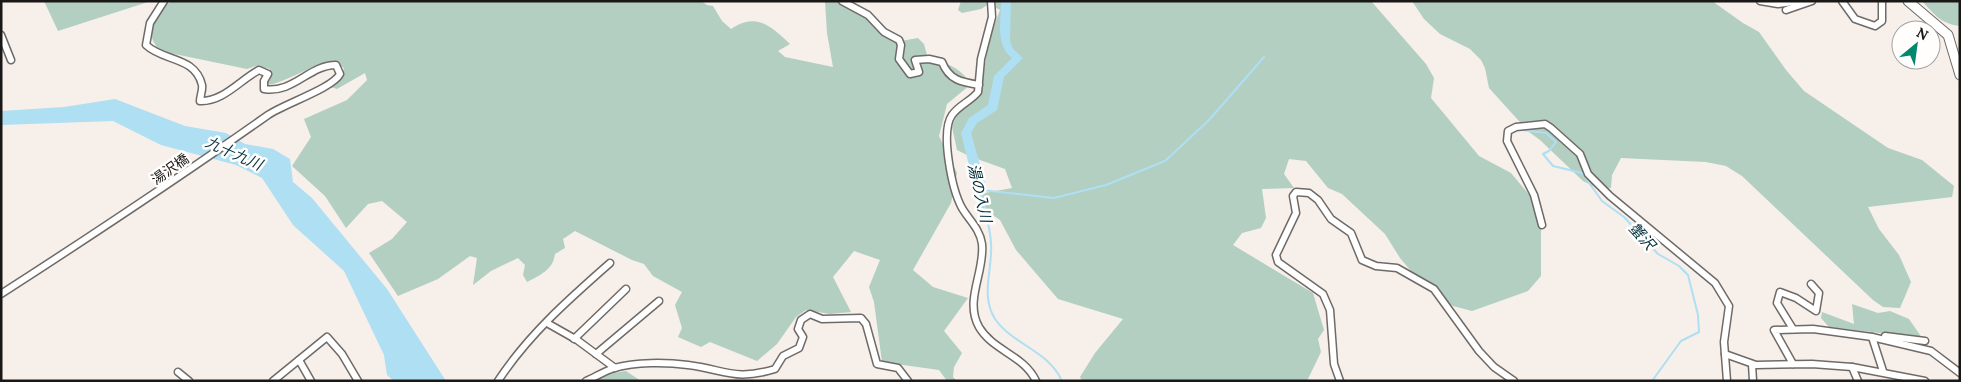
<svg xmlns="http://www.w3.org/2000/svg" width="1961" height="382" font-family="Lora,'Noto Sans JP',serif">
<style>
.green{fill:#b2cfc1}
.water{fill:#aedff3}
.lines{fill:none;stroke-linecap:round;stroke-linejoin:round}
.stream{stroke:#aedff3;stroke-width:2}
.river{fill:#aedff3;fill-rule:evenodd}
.minor-casing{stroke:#706a66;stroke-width:9}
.tertiary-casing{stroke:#706a66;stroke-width:11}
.minor{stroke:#fff;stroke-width:6}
.tertiary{stroke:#fff;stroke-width:9}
.labels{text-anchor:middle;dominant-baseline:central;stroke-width:5;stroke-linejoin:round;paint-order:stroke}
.street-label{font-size:14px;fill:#1a1816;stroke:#fffefd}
.water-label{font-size:15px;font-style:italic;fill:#03313f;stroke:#fffefd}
</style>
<rect width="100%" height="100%" fill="#f6efea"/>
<g class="green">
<polygon points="44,1 151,1 58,31"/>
<path d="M172 1H701L707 5 713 6 722 21 731 29C757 12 771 26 790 44L778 51 785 57 833 67 827 33 825 1H842L858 9 883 36 901 41 918 38 924 44 927 55C945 64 963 67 970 85L947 104 939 136 957 173 951 203 913 270 933 287 968 298 944 331 962 353 954 367 953 377 957 381H947L939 370 882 362 874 302 869 287 880 260 854 251 833 277 851 312 830 314 806 310 796 317 777 344 757 361 710 342 701 347 678 337 682 328 675 305 682 292 653 276 644 264 632 260 575 231 563 239 565 248 555 254C553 270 540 275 527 282L523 275 525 265 518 258 491 271 473 285 477 258 470 256 438 279 398 296 369 253 392 239 407 222 382 201 368 204 346 228 325 196 292 166 311 137 304 119 347 100 367 80 365 73 337 89 328 86 342 75 344 68C324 52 291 83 266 85L263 83 270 73V69L256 66 247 69 160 51C143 31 150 14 172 1Z"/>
<polygon points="961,1 1371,1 1426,64 1434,78 1431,98 1479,156 1511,173 1541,209 1541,276 1528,291 1472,311 1453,306 1426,289 1400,258 1385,234 1342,194 1328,188 1306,161 1289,159 1284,174 1294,188 1262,189 1266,218 1261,228 1242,233 1233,245 1313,293 1324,330 1318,339 1321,352 1307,381 1082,381 1080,377 1095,353 1123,319 1058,299 1016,250 1000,220 978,205 979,194 1012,188 1005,169 969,156 957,150 952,127 959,108 981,89 989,39 1000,10 989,4 981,9 962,13 958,10"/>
<polygon points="1412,1 1712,1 1743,23 1759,32 1786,70 1804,91 1888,148 1922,160 1954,186 1952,197 1868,207 1879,229 1899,255 1911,282 1900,308 1883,307 1873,300 1742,176 1726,166 1706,162 1621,158 1612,175 1611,188 1597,188 1583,181 1540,140 1529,132 1489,88 1485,68 1481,60 1470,49 1440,34 1424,19"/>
<path d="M1922 1H1960V26C1941 24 1934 14 1922 1Z"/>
<polygon points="1852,304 1878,313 1890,311 1909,319 1922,338 1829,327 1821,318 1822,312 1854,324"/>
<polygon points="626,371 641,381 594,381 613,373"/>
</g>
<polygon class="water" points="115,99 185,126 226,133 245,144 273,149 290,159 293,182 312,198 387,289 446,381 394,381 387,375 384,355 344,271 293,225 262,178 236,165 161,145 113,121 1,125 1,111 64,107"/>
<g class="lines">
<g class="stream">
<polyline points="1522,130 1546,133 1556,142 1549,151 1543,154 1553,166 1582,173 1602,201 1624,217 1658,254 1679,266 1688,275 1698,315 1699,332 1681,341 1652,381"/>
<path d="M1062 381C1048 350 1013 345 995 319 980 295 993 269 991 243 990 225 984 208 981 190L1054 198 1106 185 1165 161 1209 120 1264 57"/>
</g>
<path class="river" d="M1001 1H1011L1010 41 1013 49 1023 58 1004 77 997 110 977 123 971 133 987 190 981 194 975 190 961 133 969 118 988 105 994 76 1012 58C995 45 1001 21 1001 1Z"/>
<defs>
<g id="minor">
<path d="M842 1 868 15 884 32 899 40 901 45 899 59 910 74 919 72 915 60 929 59 942 62C949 80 961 82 979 85"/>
<path d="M991 1 992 17 981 59 978 92C971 101 959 105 952 115 940 132 952 190 962 208 969 220 980 229 982 244 985 272 964 300 979 327 993 351 1024 355 1036 381"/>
<polyline points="1760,1 1778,4 1801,1"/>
<polyline points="1842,1 1855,19 1875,26 1882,21 1882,1"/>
<polyline points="1786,10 1812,1"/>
<polyline points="1,35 11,60"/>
<polyline points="1542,225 1534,195 1507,141 1508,131 1516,127 1545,124 1551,128 1580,154 1588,174 1610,196 1715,283 1729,306 1724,342 1727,381"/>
<path d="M1 294C91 236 180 177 268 115 284 104 333 88 340 74L336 65C309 65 293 94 264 89V81L268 74 259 70C240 80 223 102 200 101 200 96 203 90 202 85 195 56 164 62 146 45L150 23 164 1"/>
<polyline points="547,323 577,340 615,368"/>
<polyline points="1793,329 1777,303 1780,292 1796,298 1816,311 1819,293 1811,284"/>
<polyline points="1885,336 1925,341"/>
<polyline points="1872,337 1883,371"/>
<polyline points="574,339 626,289"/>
<polyline points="596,354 659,301"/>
<polyline points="1725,354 1756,365 1812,364 1852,367 1925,381"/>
<polyline points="299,360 311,381"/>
<polyline points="1752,364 1753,381"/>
<polyline points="1793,364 1774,330 1813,329 1872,337 1931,351 1960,373"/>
<polyline points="1852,367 1858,381"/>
<polyline points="178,372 189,381"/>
<polyline points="273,381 327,337 342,354 358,381"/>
<path d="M498 381C528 335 569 299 610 263"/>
<path d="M586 381C595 377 605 371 614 368 636 362 665 362 688 365 726 370 735 381 775 369L783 356 799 348 803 337 798 329 801 320 810 314 822 319 861 318 866 324 877 364 898 368 908 381"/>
<polyline points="1340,381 1334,364 1330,310 1323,294 1278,262 1276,255 1296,213 1293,196 1296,192 1309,193 1318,200 1331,219 1351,233 1362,260 1376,266 1397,268 1434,289 1479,351 1494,367 1514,381"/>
</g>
<polyline id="tertiary" points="1908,1 1948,35 1960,75"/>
</defs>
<use href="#minor" class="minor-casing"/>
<use href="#tertiary" class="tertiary-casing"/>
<use href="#minor" class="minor"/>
<use href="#tertiary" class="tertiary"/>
</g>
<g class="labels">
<g class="street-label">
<text transform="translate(170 169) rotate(-35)">湯沢橋</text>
</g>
<g class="water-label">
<text transform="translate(234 153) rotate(24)">九十九川</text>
<text transform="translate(980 193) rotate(77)">湯の入川</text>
<text transform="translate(1642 236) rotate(48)">蟹沢</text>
</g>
</g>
<rect width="1961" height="382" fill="none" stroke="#1a1816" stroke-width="5"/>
<g transform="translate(1916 45) rotate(29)"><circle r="24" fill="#fffefd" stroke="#a3a2a1"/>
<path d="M0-4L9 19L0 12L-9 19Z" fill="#00886d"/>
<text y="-8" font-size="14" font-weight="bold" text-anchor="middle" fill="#1a1816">N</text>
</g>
</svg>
